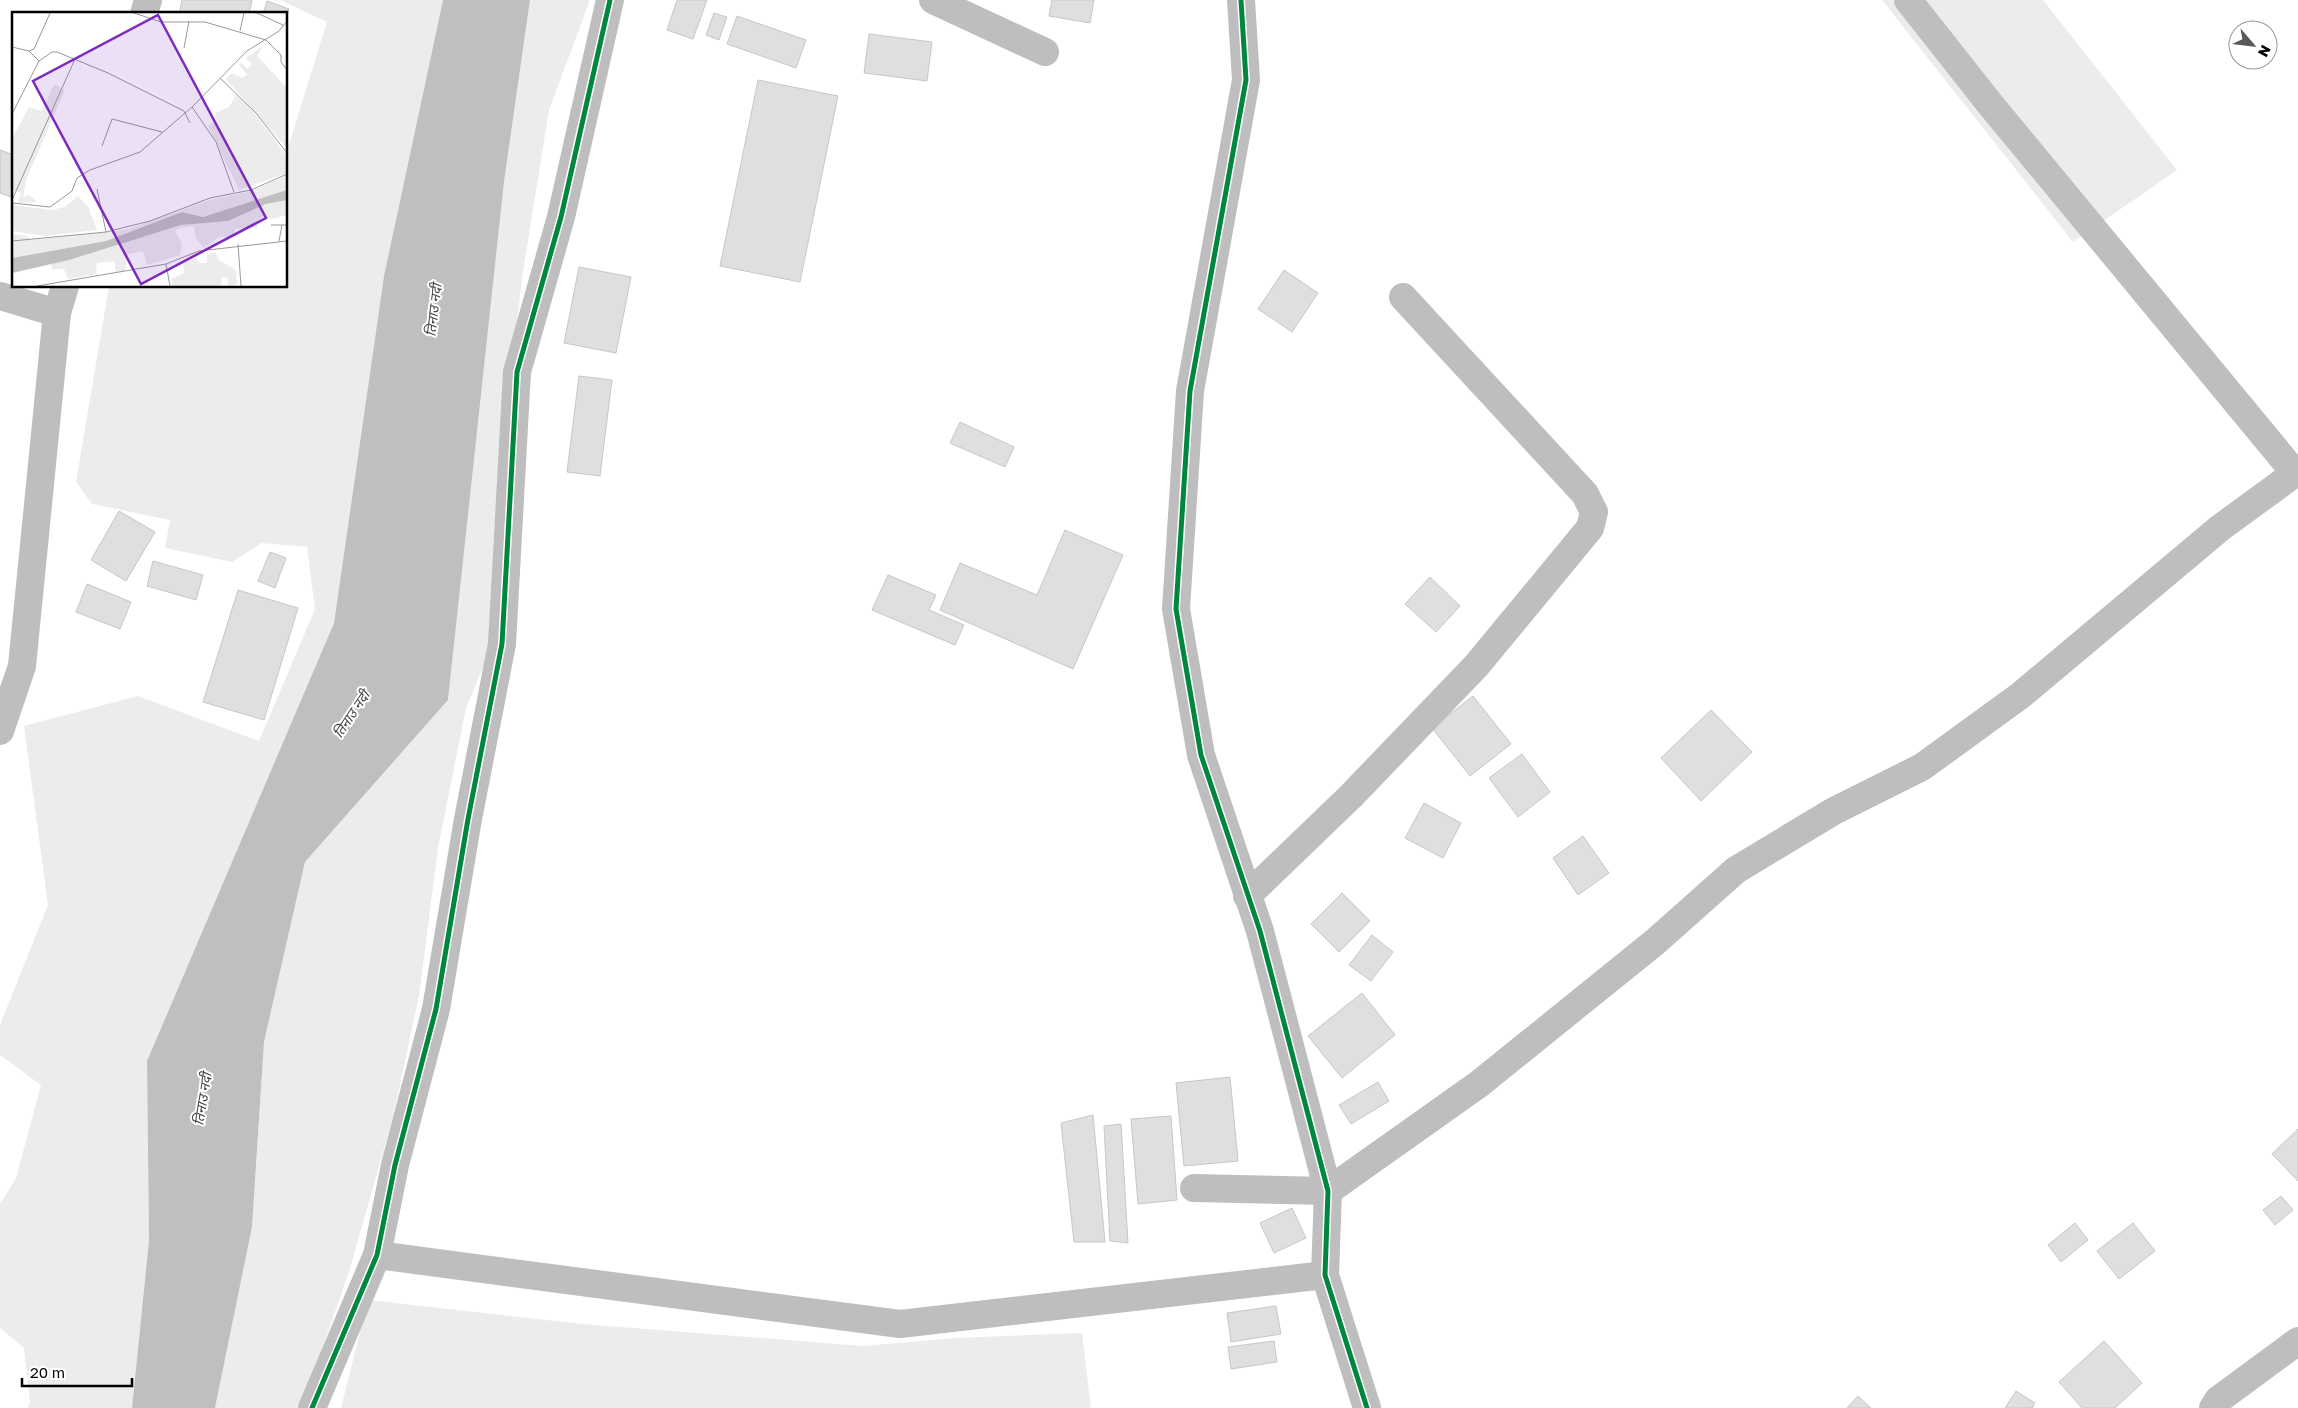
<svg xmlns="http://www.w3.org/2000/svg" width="2298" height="1408" font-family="'Golos Text','Noto Sans Devanagari',sans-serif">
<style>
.green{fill:#ececec}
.water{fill:#bfbfbf}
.building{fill:#dfdfdf;stroke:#c7c7c7}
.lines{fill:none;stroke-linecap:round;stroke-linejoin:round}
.street{stroke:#bebebe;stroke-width:28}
.cycleway-casing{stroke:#fff;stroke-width:8}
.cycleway{stroke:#00873e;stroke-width:5}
.labels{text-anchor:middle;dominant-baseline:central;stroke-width:4;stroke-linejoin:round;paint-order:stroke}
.water-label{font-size:14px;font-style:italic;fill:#444;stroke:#fff}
.inset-road{fill:none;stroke:#999;stroke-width:1}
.view{fill:#7b2cbf;fill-opacity:0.15;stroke:#7b2cbf;stroke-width:2.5}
.inset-edge{fill:none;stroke:#000;stroke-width:2.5}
</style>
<rect width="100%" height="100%" fill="#fff"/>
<g class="green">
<polygon points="280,0 443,0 384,276 334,623 147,1061 149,1240 132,1408 28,1408 30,1402 24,1348 0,1328 0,1204 16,1178 41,1085 0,1055 0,1025 48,905 24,726 138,696 259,741 315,609 307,547 262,543 232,562 165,548 170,520 92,504 76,482 109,286 286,286 286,154 327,22"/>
<polygon points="530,0 590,0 549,110 522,278 494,527 491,648 466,708 438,848 419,996 393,1117 349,1272 301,1408 215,1408 252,1227 264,1042 305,862 448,700 504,182"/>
<polygon points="1882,0 2043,0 2177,170 2073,242"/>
<polygon points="368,1300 582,1324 863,1346 955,1338 1082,1333 1091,1408 341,1408"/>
</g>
<polygon class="water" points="443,0 530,0 504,182 448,700 305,862 264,1042 252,1227 215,1408 132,1408 149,1240 147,1061 334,623 384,276"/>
<g class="building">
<polygon points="182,0 252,0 249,14 179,14"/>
<polygon points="677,0 707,0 693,39 667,30"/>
<polygon points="1052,0 1094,0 1090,23 1049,16"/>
<polygon points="267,1 289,9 286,18 286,14 263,14"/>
<polygon points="714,13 727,17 719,40 706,35"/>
<polygon points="737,16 806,40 796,68 727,44"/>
<polygon points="869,34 932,42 927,81 864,73"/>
<polygon points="758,80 838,96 800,282 720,266"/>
<polygon points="0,150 14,155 14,198 0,193"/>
<polygon points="579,267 631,277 616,353 564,343"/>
<polygon points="1284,270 1318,293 1292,332 1258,309"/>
<polygon points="579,376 612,380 600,476 567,472"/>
<polygon points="960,422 1014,447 1005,467 950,443"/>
<polygon points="119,511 155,532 126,581 91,560"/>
<polygon points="1065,530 1123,555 1073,669 940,610 960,563 1037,595"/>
<polygon points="270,552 286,558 275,588 258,581"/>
<polygon points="153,561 203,575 196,600 147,586"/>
<polygon points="888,575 936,595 929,610 964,625 955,645 872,610"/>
<polygon points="1430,577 1460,606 1436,632 1405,604"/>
<polygon points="87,584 131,602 120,629 76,612"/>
<polygon points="238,590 298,608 264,720 203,702"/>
<polygon points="1473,696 1511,744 1470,776 1432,728"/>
<polygon points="1711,710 1752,752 1701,801 1661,758"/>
<polygon points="1522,754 1550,792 1518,817 1489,778"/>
<polygon points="1424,803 1461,823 1443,858 1405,838"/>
<polygon points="1583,836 1609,873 1578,895 1553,858"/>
<polygon points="1342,893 1370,921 1339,952 1311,924"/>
<polygon points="1372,935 1393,952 1371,981 1349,965"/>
<polygon points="1362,993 1395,1035 1342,1078 1308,1036"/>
<polygon points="1230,1077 1238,1161 1184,1166 1176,1083"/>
<polygon points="1378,1082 1389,1101 1351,1124 1339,1105"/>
<polygon points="1093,1115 1105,1242 1074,1242 1061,1123"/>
<polygon points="1171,1116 1177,1200 1138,1204 1131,1119"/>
<polygon points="1121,1124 1128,1243 1110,1241 1104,1126"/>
<polygon points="2298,1129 2298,1181 2272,1154"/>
<polygon points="2281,1196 2293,1210 2275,1225 2263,1210"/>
<polygon points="1292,1208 1306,1238 1274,1253 1260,1223"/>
<polygon points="2075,1223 2088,1240 2061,1262 2048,1245"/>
<polygon points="2133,1223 2155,1251 2119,1279 2097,1251"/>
<polygon points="1276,1306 1281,1334 1231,1342 1227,1313"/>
<polygon points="1274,1341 1277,1362 1231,1369 1228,1347"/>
<polygon points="2104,1341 2142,1383 2115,1408 2082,1408 2059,1382"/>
<polygon points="2016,1391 2035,1403 2032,1408 2005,1408"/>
<polygon points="1858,1396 1871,1408 1847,1408"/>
</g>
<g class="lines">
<g class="street">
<polyline points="933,0 1045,52"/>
<polyline points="1241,0 1246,80 1190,391 1176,609 1201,755 1260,931 1328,1191 1325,1275 1367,1408"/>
<polyline points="1908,0 1990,104 2295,473"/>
<polyline points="144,14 148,0"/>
<polyline points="0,296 57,313"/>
<polyline points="0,731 22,666 57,313 65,286"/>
<polyline points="1247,896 1351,796 1476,666 1590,528 1594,512 1585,494 1403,297"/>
<polyline points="1194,1188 1328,1191 1479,1084 1655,942 1736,870 1834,811 1922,767 2021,695 2220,528 2298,471"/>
<polyline points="377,1255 900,1324 1325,1275"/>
<polyline points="312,1408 377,1255 395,1165 436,1009 468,819 502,644 517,372 561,217 610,0"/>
<polyline points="2213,1408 2218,1400 2298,1341"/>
</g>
<defs>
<g id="cycleway">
<polyline points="1241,0 1246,80 1190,391 1176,609 1201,755 1260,931 1328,1191 1325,1275 1367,1408"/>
<polyline points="312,1408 377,1255 395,1165 436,1009 468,819 502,644 517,372 561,217 610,0"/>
</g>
</defs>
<use href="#cycleway" class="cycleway-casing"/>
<use href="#cycleway" class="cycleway"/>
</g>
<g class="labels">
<g class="water-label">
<text transform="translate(433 310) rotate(-83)">तिनाउ नदी</text>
<text transform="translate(351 714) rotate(-56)">तिनाउ नदी</text>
<text transform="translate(202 1099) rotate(-81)">तिनाउ नदी</text>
</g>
</g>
<g transform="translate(12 12)">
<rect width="275" height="275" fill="#fff"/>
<path d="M251 34 245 44 275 76V136L214 67 220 61 230 66 235 63 227 53 229 51 236 57 240 52 234 46ZM42 72 53 78 14 168 11 186 17 183 25 190 6 191 9 181 0 178V127L17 95 30 99ZM224 83 237 94 275 144V161L227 178 196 114 204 108 203 101 217 95ZM275 163V178L209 200 191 205 170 200 94 229 0 246V222L15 224 19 228 113 218 198 188 240 179ZM66 184 76 195 85 218 33 224 0 219V193L39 198 53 195ZM275 188V203L259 207 252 204 247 207 245 216 223 217 222 224 207 225 192 236 184 227 182 214 168 216 163 219 170 232 168 243 152 248 135 253 131 239 116 242 113 259 104 261 102 249 85 251 84 262 56 267 52 257H40L39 252 169 213 216 209 254 192ZM199 241H204L207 248 224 258 225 272 216 274V266L210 265 209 274H160V266L173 261 171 251 184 246 188 251H195V244Z" fill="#ececec"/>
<path d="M275 178V188L254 192 216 209 169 213 57 248 0 261V246L94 229 170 200 191 205Z" fill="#bfbfbf"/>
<path class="inset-road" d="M122 1 149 10H193L254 28 269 43V50L275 58M245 1 271 13M228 19 232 1M0 35 17 39 22 37 38 1M172 36 177 9M17 39 27 49 40 40H45L96 61 172 99 178 111M208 66 244 101 275 141M180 95 204 130 222 180M0 102 27 49M90 134 100 107 150 120M85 177 94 220M0 188 63 47M0 191 38 195 60 179 65 166 78 158 128 140 180 95 235 39 267 19 275 9M259 213H275M0 229 94 220 138 209 198 186 239 178 275 162M267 229 270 213M226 232 229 274M154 252 158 274M25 274 154 252 187 239 275 229"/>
<path class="view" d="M146 3 254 206 129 272 21 69Z"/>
<rect width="275" height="275" class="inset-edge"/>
</g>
<g transform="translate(2253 45) rotate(118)"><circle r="24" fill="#ffffff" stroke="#999999"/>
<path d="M0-4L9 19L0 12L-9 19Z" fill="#595959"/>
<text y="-8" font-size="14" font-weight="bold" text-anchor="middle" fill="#000000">N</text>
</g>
<path d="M22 1378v8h110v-8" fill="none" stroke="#000000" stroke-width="2.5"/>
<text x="30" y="1378" font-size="15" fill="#000000" stroke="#ffffff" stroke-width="4" paint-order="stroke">20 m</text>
</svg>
